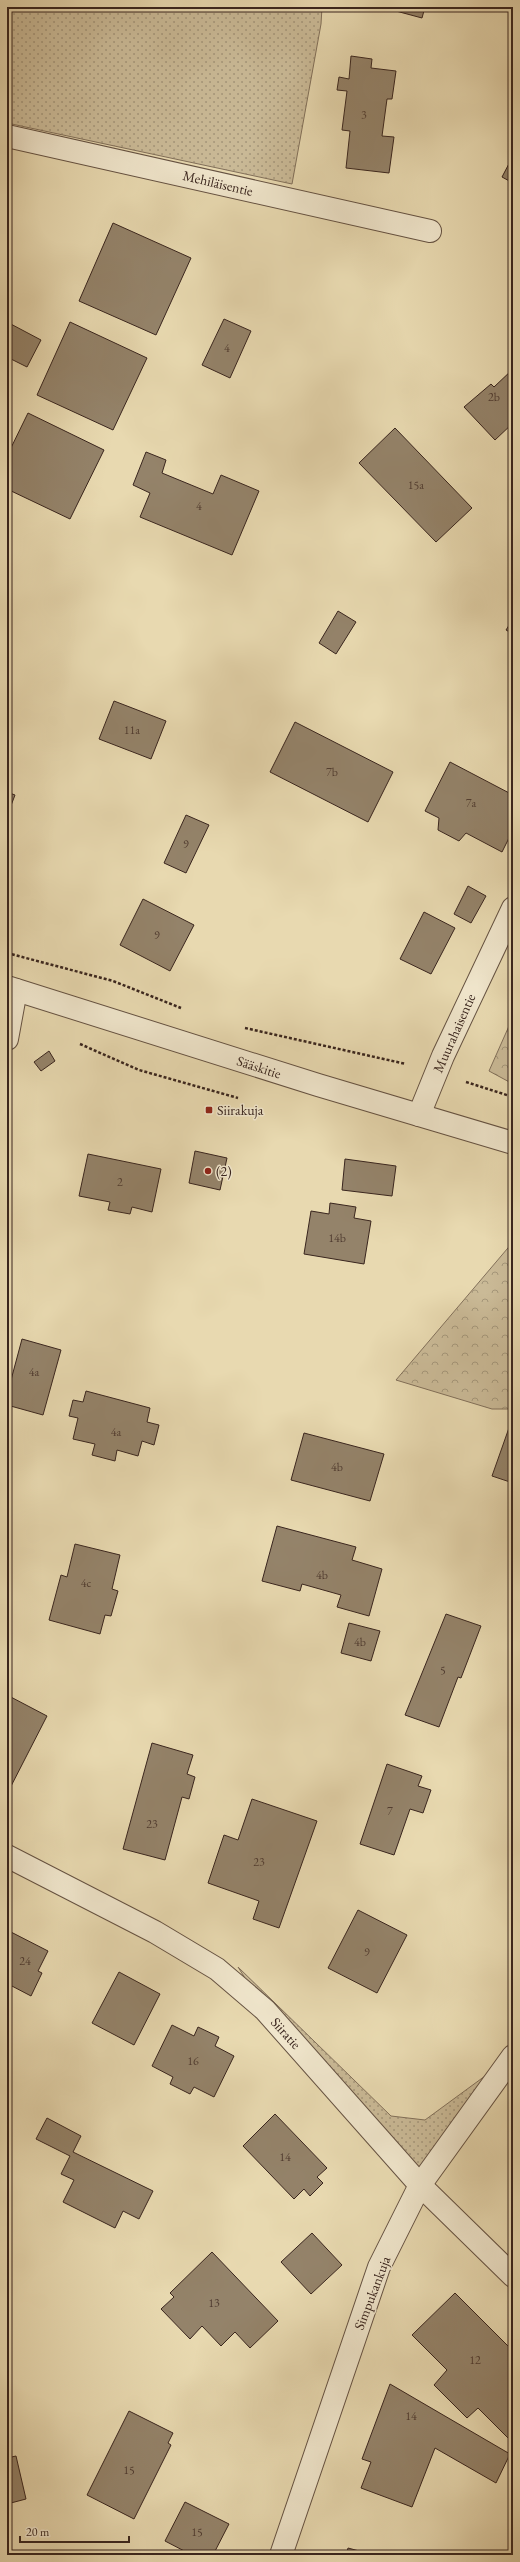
<svg xmlns="http://www.w3.org/2000/svg" width="520" height="2562" font-family="'EB Garamond',serif">
<style>
.grass{fill:url(#grass-dots);stroke:#82705a}
.forest{fill:url(#forest-crowns);stroke:#82705a}
.building{fill:#94836a;stroke:#39251e}
.lines{fill:none;stroke-linecap:round;stroke-linejoin:round}
.minor-casing{stroke:#655242;stroke-width:24}
.tertiary-casing{stroke:#655242;stroke-width:24}
.path{stroke:#39251e;stroke-width:2.5;stroke-dasharray:3 2;stroke-linecap:butt}
.minor{stroke:#f0e6cc;stroke-width:22}
.tertiary{stroke:#f0e6cc;stroke-width:22}
.poi-dot{fill:#8f2418;stroke:#f0e6cc;stroke-width:1.5}
.labels{text-anchor:middle;dominant-baseline:central;stroke-width:3;stroke-linejoin:round;paint-order:stroke}
.number-label{font-size:12px;fill:#503c31}
.street-label{font-size:14px;fill:#39251e;stroke:#f0e6cc}
.poi-label{font-size:14px;fill:#39251e;stroke:#f0e6cc;text-anchor:start}
</style>
<defs>
<pattern id="grass-dots" width="8" height="8" patternUnits="userSpaceOnUse"><rect width="8" height="8" fill="#caba97"/><path d="M2 2h.1M6 6h.1" fill="none" stroke="#a5977b" stroke-width="1.8" stroke-linecap="round"/></pattern>
<pattern id="forest-crowns" width="20" height="18" patternUnits="userSpaceOnUse"><rect width="20" height="18" fill="#caba97"/><path d="M2 6a3 3 0 1 1 6 0M12 15a3 3 0 1 1 6 0" fill="none" stroke="#a5977b"/></pattern>
</defs>
<rect width="100%" height="100%" fill="#e8d9b0"/>
<filter id="stains"><feTurbulence type="fractalNoise" baseFrequency=".005" numOctaves="4"/><feColorMatrix values="0 0 0 0 .2 0 0 0 0 .09 0 0 0 0 .02 0 0 0 .5 -.17"/></filter>
<radialGradient id="worn" r=".72"><stop offset=".6" stop-color="#630" stop-opacity="0"/><stop offset="1" stop-color="#630" stop-opacity=".3"/></radialGradient>
<g class="grass">
<polygon points="7,7 322,7 321,24 292,184 7,123"/>
<polygon points="238,1967 391,2116 425,2120 485,2076 497,2078 420,2185 265,2010"/>
</g>
<g class="forest">
<polygon points="513,1017 513,1084 489,1071"/>
<polygon points="513,1242 513,1409 492,1409 396,1380"/>
</g>
<g class="building">
<polygon points="381,7 425,7 422,18"/>
<polygon points="351,56 372,59 371,68 396,71 392,99 387,99 382,136 394,137 389,173 346,168 350,131 342,130 347,91 337,90 339,77 349,79"/>
<polygon points="513,156 513,183 502,177"/>
<polygon points="113,223 191,258 156,335 79,301"/>
<polygon points="224,319 251,331 230,378 202,365"/>
<polygon points="7,322 41,340 27,367 7,357"/>
<polygon points="70,322 147,358 113,430 37,395"/>
<polygon points="513,369 513,423 495,440 464,407 491,384 494,387"/>
<polygon points="28,413 104,450 70,519 7,489 7,456"/>
<polygon points="395,428 472,508 436,542 359,463"/>
<polygon points="146,452 166,460 162,473 213,494 221,475 259,491 232,555 140,517 150,493 133,485"/>
<polygon points="338,611 356,622 336,654 319,643"/>
<polygon points="513,619 513,634 506,630"/>
<polygon points="114,701 166,721 151,759 99,739"/>
<polygon points="295,722 393,772 368,822 270,772"/>
<polygon points="450,762 513,795 513,830 502,852 466,833 459,841 438,830 439,818 425,811"/>
<polygon points="7,792 15,795 7,816"/>
<polygon points="186,815 209,825 186,873 164,863"/>
<polygon points="468,886 486,896 471,923 454,914"/>
<polygon points="143,899 194,925 170,971 120,945"/>
<polygon points="424,912 455,928 431,974 400,959"/>
<polygon points="49,1051 55,1061 41,1071 34,1062"/>
<polygon points="195,1151 227,1158 220,1190 189,1183"/>
<polygon points="88,1154 161,1169 152,1212 132,1207 130,1214 108,1210 110,1202 79,1196"/>
<polygon points="345,1159 396,1166 392,1196 342,1190"/>
<polygon points="330,1203 356,1207 354,1218 371,1221 364,1264 304,1254 311,1211 329,1214"/>
<polygon points="22,1339 61,1350 43,1415 7,1405 7,1395"/>
<polygon points="86,1391 150,1408 147,1422 159,1425 154,1445 142,1441 138,1456 117,1450 115,1461 92,1455 95,1444 73,1439 78,1418 69,1416 73,1400 83,1402"/>
<polygon points="510,1425 513,1426 513,1483 492,1476"/>
<polygon points="304,1433 384,1454 370,1501 291,1480"/>
<polygon points="277,1526 356,1547 352,1560 382,1569 369,1616 337,1607 341,1595 302,1584 300,1591 262,1581"/>
<polygon points="75,1544 120,1555 112,1589 118,1591 111,1616 105,1615 100,1634 49,1620 61,1575 67,1577"/>
<polygon points="446,1614 481,1626 461,1678 458,1677 439,1727 405,1715"/>
<polygon points="349,1623 380,1631 371,1661 341,1653"/>
<polygon points="7,1695 47,1716 7,1794"/>
<polygon points="152,1743 193,1755 187,1774 195,1777 189,1799 182,1797 165,1860 123,1849"/>
<polygon points="387,1764 422,1776 418,1786 431,1790 423,1813 410,1809 394,1855 360,1844"/>
<polygon points="252,1799 317,1821 279,1928 253,1919 259,1901 208,1883 224,1835 238,1840"/>
<polygon points="358,1910 407,1935 377,1993 328,1968"/>
<polygon points="7,1930 48,1951 38,1971 42,1973 31,1996 10,1985 7,1991"/>
<polygon points="119,1972 160,1994 134,2045 92,2023"/>
<polygon points="172,2025 194,2036 198,2027 219,2037 215,2046 234,2056 214,2097 194,2087 190,2094 170,2084 173,2077 152,2066"/>
<polygon points="275,2114 327,2168 317,2177 323,2183 310,2196 304,2189 294,2199 243,2146"/>
<polygon points="47,2118 81,2136 73,2152 153,2191 139,2219 123,2211 115,2228 63,2202 74,2180 61,2174 70,2156 36,2139"/>
<polygon points="312,2233 342,2265 311,2294 281,2262"/>
<polygon points="212,2252 278,2321 250,2348 235,2332 221,2346 202,2326 190,2339 161,2309 174,2297 170,2293"/>
<polygon points="7,2273 11,2293 7,2294"/>
<polygon points="455,2293 513,2351 513,2443 478,2408 467,2418 434,2385 447,2370 412,2335"/>
<polygon points="390,2384 510,2454 496,2483 435,2448 412,2507 361,2488 371,2462 362,2459"/>
<polygon points="129,2411 173,2433 168,2443 171,2445 134,2519 87,2495"/>
<polygon points="16,2456 26,2499 7,2504 7,2458"/>
<polygon points="185,2502 229,2524 213,2555 192,2555 165,2541"/>
<polygon points="348,2548 374,2555 346,2555"/>
</g>
<g class="lines">
<defs>
<g id="minor">
<polyline points="7,136 430,231"/>
<polyline points="7,1039 16,990"/>
<polyline points="419,1115 443,1056 513,908"/>
<polyline points="7,1856 155,1932 217,1969 265,2010 420,2185 513,2276"/>
<polyline points="281,2555 379,2267 420,2185 513,2056"/>
</g>
<polyline id="tertiary" points="7,987 318,1085 513,1143"/>
</defs>
<use href="#minor" class="minor-casing"/>
<use href="#tertiary" class="tertiary-casing"/>
<g class="path">
<polyline points="7,953 113,981 181,1008"/>
<polyline points="245,1028 406,1064"/>
<polyline points="80,1044 139,1070 238,1098"/>
<polyline points="466,1082 513,1097"/>
</g>
<use href="#minor" class="minor"/>
<use href="#tertiary" class="tertiary"/>
</g>
<g class="poi-dot">
<rect x="205" y="1106" width="8" height="8" rx="2"/>
<circle cx="208" cy="1171" r="4"/>
</g>
<g class="labels">
<g class="number-label">
<text x="364" y="115">3</text>
<text x="227" y="348">4</text>
<text x="494" y="397">2b</text>
<text x="416" y="485">15a</text>
<text x="199" y="506">4</text>
<text x="132" y="730">11a</text>
<text x="332" y="772">7b</text>
<text x="471" y="803">7a</text>
<text x="186" y="844">9</text>
<text x="157" y="935">9</text>
<text x="120" y="1182">2</text>
<text x="337" y="1238">14b</text>
<text x="34" y="1372">4a</text>
<text x="116" y="1432">4a</text>
<text x="337" y="1467">4b</text>
<text x="322" y="1575">4b</text>
<text x="86" y="1583">4c</text>
<text x="360" y="1642">4b</text>
<text x="443" y="1670">5</text>
<text x="390" y="1811">7</text>
<text x="152" y="1824">23</text>
<text x="259" y="1862">23</text>
<text x="367" y="1952">9</text>
<text x="25" y="1961">24</text>
<text x="193" y="2061">16</text>
<text x="285" y="2157">14</text>
<text x="214" y="2303">13</text>
<text x="475" y="2360">12</text>
<text x="411" y="2416">14</text>
<text x="129" y="2470">15</text>
<text x="197" y="2532">15</text>
</g>
<g class="street-label">
<text transform="translate(218 183) rotate(13)">Mehiläisentie</text>
<text transform="translate(454 1033) rotate(-66)">Muurahaisentie</text>
<text transform="translate(259 1067) rotate(18)">Sääskitie</text>
<text transform="translate(286 2033) rotate(48)">Siiratie</text>
<text transform="translate(372 2293) rotate(-69)">Simpukankuja</text>
</g>
<g class="poi-label">
<text x="217" y="1110">Siirakuja</text>
<text x="216" y="1171">(2)</text>
</g>
</g>
<rect width="520" height="2562" fill="none" stroke="#e8d9b0" stroke-width="24"/>
<rect x="8" y="8" width="504" height="2546" fill="none" stroke="#39251e" stroke-width="2"/>
<rect x="12" y="12" width="496" height="2538" fill="none" stroke="#39251e"/>
<path d="M20 2536v6h109v-6" fill="none" stroke="#39251e" stroke-width="2"/>
<text x="26" y="2536" font-size="12" fill="#39251e" stroke="#f0e6cc" stroke-width="3" paint-order="stroke">20 m</text>
<rect width="100%" height="100%" filter="url(#stains)"/>
<rect width="100%" height="100%" fill="url(#worn)"/>
</svg>
